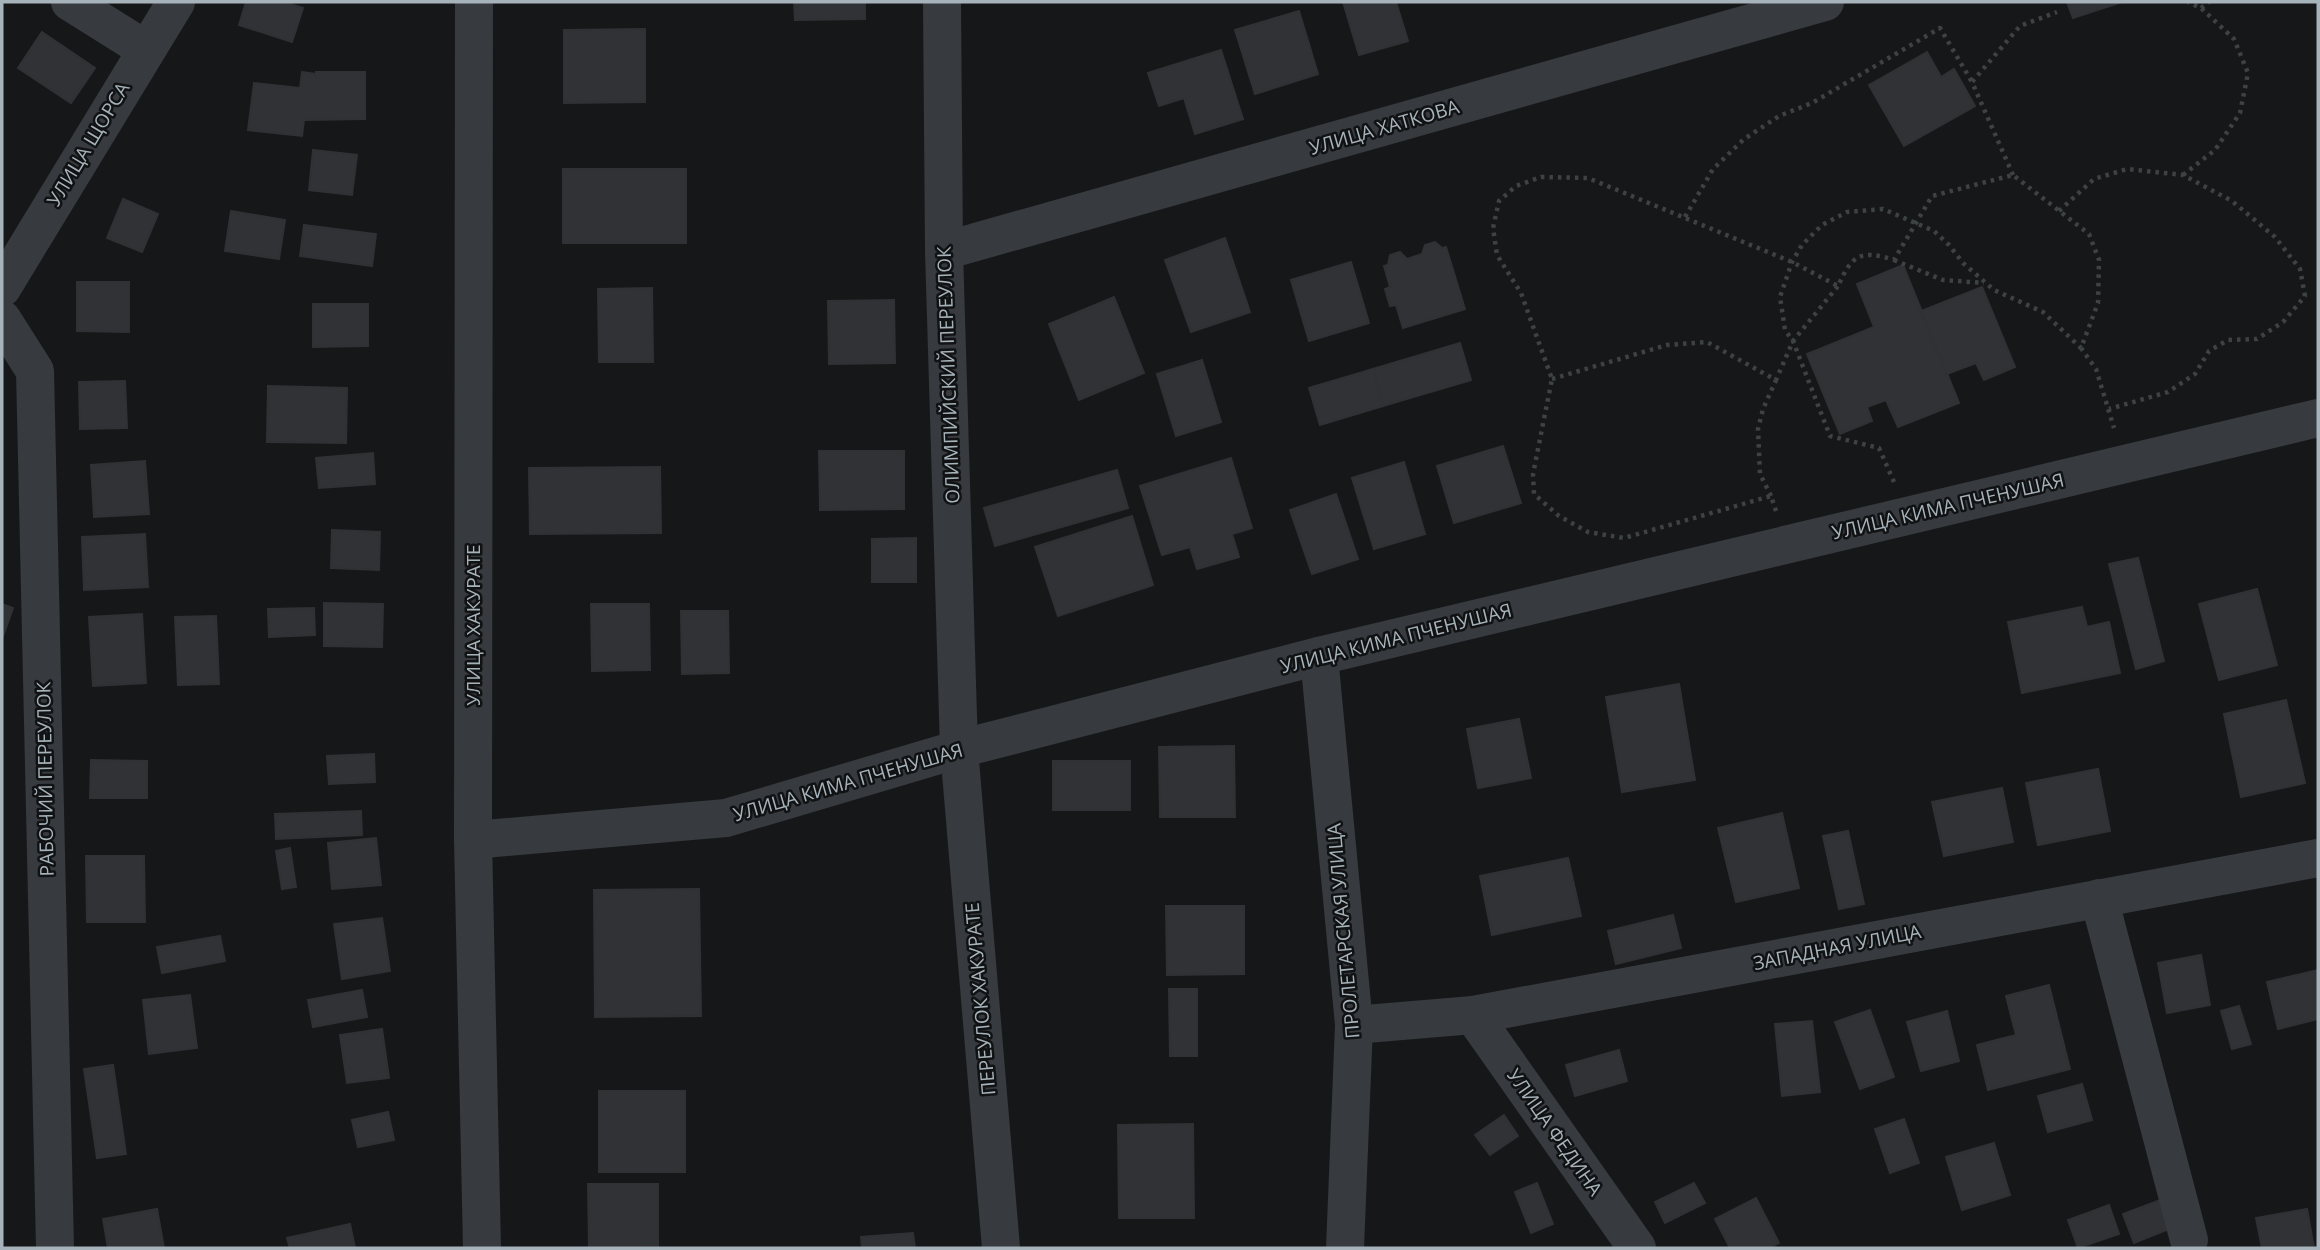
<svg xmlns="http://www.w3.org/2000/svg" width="2320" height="1250" font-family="'Open Sans',sans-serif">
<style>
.building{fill:#313235;stroke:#303135;stroke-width:2}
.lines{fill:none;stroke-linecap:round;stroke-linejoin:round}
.path{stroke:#3d4245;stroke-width:4.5;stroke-dasharray:3.5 5;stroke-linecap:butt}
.minor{stroke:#373a3e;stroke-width:38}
.labels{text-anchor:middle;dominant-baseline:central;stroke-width:5;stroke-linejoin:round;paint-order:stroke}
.street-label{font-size:19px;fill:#a7b3ba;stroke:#111213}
</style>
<rect width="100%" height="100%" fill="#161718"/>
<g class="building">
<polygon points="246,2 283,2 303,8 292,42 239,25"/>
<polygon points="794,2 865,2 865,19 795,20"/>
<polygon points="1343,2 1396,2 1408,41 1359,55"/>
<polygon points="2067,2 2122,2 2073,18"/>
<polygon points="1299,11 1318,74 1255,94 1235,30"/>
<polygon points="645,29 645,102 564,103 564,30"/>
<polygon points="42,32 95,68 71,103 18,68"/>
<polygon points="1221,50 1243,119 1195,134 1184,98 1159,106 1148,73"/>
<polygon points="1927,52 1941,77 1954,69 1975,106 1904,146 1869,85"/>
<polygon points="302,72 316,74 316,72 365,72 365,119 304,120 302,136 248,130 254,83 300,88"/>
<polygon points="313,150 357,155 352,195 309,190"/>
<rect x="563" y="169" width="123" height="74"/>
<polygon points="123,199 158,214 142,252 107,238"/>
<polygon points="231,211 285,220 279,259 225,251"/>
<polygon points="304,225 376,234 372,266 300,256"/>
<polygon points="1225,238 1250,312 1191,332 1165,260"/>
<polygon points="1435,242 1442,248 1446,247 1465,309 1403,328 1396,305 1390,306 1385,289 1390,287 1384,266 1388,265 1390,255 1400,252 1407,259 1422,254 1425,245"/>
<polygon points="1351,262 1369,323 1309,341 1291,280"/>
<polygon points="1903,265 1959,403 1898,427 1886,400 1867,407 1872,421 1840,434 1807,354 1874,327 1857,284"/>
<polygon points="77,282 129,282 129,332 77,331"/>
<polygon points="1982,287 2015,367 1984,380 1976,363 1947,374 1921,311"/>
<polygon points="652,288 653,362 599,362 598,289"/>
<polygon points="1114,297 1144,373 1079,400 1049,324"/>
<polygon points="894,300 895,363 829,364 828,301"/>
<polygon points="313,304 368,304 368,346 313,347"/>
<polygon points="1460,343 1471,380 1383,406 1373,369"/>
<polygon points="1202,360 1221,422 1176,436 1157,374"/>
<polygon points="1373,369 1383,406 1320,425 1309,388"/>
<polygon points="125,381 127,428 80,429 79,382"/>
<polygon points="268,386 347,388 346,443 267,442"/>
<polygon points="1503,446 1521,503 1454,523 1437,466"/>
<polygon points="819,451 904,451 904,509 820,510"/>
<polygon points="373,453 375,484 319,488 316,458"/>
<polygon points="1231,458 1252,528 1232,534 1239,557 1197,569 1190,547 1162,555 1140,486"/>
<polygon points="145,461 149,514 94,517 91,465"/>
<polygon points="1404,462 1425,534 1374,549 1352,478"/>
<polygon points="660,467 661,533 530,534 529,468"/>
<polygon points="1117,470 1128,508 995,546 984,508"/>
<polygon points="1336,494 1358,559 1312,574 1290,510"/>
<polygon points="1132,516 1153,585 1058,616 1035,547"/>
<polygon points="332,530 380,532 379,570 331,568"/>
<polygon points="145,534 148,587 84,590 82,537"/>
<polygon points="916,538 916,582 872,582 872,539"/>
<polygon points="2138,558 2164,661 2136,669 2109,564"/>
<polygon points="2257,589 2277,665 2219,680 2199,604"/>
<polygon points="324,603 383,604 382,647 324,646"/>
<polygon points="2,604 13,608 2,639"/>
<polygon points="591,604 649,604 650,670 592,671"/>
<polygon points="2082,607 2087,627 2109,622 2120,673 2022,693 2008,622"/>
<polygon points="314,608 315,635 269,637 268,609"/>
<polygon points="681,611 728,611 729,673 682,674"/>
<polygon points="142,614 146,683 93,686 89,617"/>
<polygon points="216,616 219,684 178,685 175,617"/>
<polygon points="1679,684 1695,780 1622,792 1606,697"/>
<polygon points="2286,700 2305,783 2241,797 2224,714"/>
<polygon points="1519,719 1531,778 1478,788 1467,729"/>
<polygon points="1234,746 1235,817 1160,817 1159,747"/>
<polygon points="374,754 375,782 329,784 327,756"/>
<polygon points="91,760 147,761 147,798 90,798"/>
<rect x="1053" y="761" width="77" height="49"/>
<polygon points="2098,769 2110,831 2038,845 2026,783"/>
<polygon points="2002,788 2013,842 1944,856 1932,802"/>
<polygon points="361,811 362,835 276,839 275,814"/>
<polygon points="1782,813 1799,888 1736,902 1718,828"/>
<polygon points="1848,831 1864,904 1839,909 1823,836"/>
<polygon points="376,838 381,885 332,889 328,843"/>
<polygon points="290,848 296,887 282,889 276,851"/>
<polygon points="86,856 144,856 145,922 87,922"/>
<polygon points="1568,858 1581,916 1492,935 1480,876"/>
<polygon points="699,889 701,1016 595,1017 594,890"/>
<polygon points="1166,906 1244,906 1244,974 1167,975"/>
<polygon points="1673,915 1681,948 1616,964 1608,931"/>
<polygon points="382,918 390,971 342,979 334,924"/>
<polygon points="220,936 225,961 162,973 157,947"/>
<polygon points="2201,955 2210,1005 2167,1013 2158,963"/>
<polygon points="2318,970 2318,1019 2278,1029 2267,982"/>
<polygon points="2049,985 2070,1069 1988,1090 1977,1045 2016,1035 2006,996"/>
<polygon points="1169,989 1197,989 1197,1056 1170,1056"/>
<polygon points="362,990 367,1017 313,1027 308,1000"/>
<polygon points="190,995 197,1048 149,1054 143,1000"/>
<polygon points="2239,1006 2251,1044 2232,1049 2221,1011"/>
<polygon points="1870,1010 1894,1077 1860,1089 1835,1022"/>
<polygon points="1947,1011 1959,1061 1921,1071 1907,1022"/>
<polygon points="1812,1021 1820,1092 1782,1096 1775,1024"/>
<polygon points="382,1029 389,1078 347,1083 340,1035"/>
<polygon points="1619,1050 1627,1081 1575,1096 1566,1065"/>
<polygon points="113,1065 126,1154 97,1158 84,1069"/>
<polygon points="2082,1084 2092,1120 2048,1132 2038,1096"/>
<rect x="599" y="1091" width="86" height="81"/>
<polygon points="388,1112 394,1140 358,1147 352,1120"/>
<polygon points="1504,1115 1518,1136 1490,1155 1475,1135"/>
<polygon points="1904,1119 1919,1163 1890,1173 1875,1129"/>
<polygon points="1193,1124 1194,1218 1119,1218 1118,1125"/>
<polygon points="1994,1143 2010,1195 1962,1210 1946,1157"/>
<polygon points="1537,1183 1553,1224 1531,1233 1515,1192"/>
<polygon points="1694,1183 1705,1203 1665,1223 1655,1202"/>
<polygon points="588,1184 658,1184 658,1246 589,1247"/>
<polygon points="1756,1198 1779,1243 1769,1248 1730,1248 1715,1219"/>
<polygon points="2163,1199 2174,1227 2134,1243 2123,1214"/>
<polygon points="2109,1205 2119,1234 2078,1248 2068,1220"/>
<polygon points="157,1209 164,1248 108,1248 103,1219"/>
<polygon points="2307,1209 2314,1248 2262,1248 2256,1218"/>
<polygon points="350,1224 355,1248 290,1248 287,1238"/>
<polygon points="913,1233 915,1248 862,1248 861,1237"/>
</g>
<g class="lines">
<g class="path">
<polyline points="2201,8 2209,2"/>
<polyline points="2013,175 1972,82 2020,26 2057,12"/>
<polyline points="2183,175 2215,150 2240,113 2248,73 2234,39 2201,8 2188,2"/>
<polyline points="2059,211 2094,179 2127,169 2183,175 2232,201 2275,237 2300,269 2305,296 2283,322 2257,339 2228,340 2209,351 2195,374 2168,392 2109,409"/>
<polyline points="1685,217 1713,169 1743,140 1779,116 1812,103 1940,28 1972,82"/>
<polyline points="1894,260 1943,280 1984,283"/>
<polyline points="1552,379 1667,345 1707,342 1776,380 1793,341 1838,286"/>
<polyline points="1894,482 1879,448 1830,436 1793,341 1785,330 1780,297 1792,262 1802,245 1822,225 1847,212 1883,209 1934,231 1949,245 1963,263 1994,290 2043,312 2081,348"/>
<polyline points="1771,496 1760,474 1758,429 1763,409 1776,380"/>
<path d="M1776 511 1771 496 1624 538 1588 532 1559 516 1534 494 1533 474 1552 379 1521 293 1497 255 1493 228 1499 201 1516 186 1541 177 1588 178 1792 262 1838 286C1852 255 1860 249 1894 260L1932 196 2013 175 2089 234 2099 260 2098 303 2081 348 2096 369 2114 428"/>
</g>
<g class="minor">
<polyline points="70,2 145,49"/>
<polyline points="474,2 473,840 482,1248"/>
<polyline points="942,2 944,251 959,749 1001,1248"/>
<polyline points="944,251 1825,2"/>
<polyline points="2,288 176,2"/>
<polyline points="2,319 35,371 55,1248"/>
<polyline points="1319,656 1354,1025 1345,1248"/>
<polyline points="473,840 726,818 959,749 1319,656 2318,418"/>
<polyline points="2099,898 2189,1240"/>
<polyline points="1473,1015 1637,1248"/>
<polyline points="1354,1025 1473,1015 2318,858"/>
</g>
</g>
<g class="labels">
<g class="street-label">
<text transform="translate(1384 127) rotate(-16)">УЛИЦА ХАТКОВА</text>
<text transform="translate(88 144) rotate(-59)">УЛИЦА ЩОРСА</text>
<text transform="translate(948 375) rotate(-92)">ОЛИМПИЙСКИЙ ПЕРЕУЛОК</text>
<text transform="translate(1948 506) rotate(-13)">УЛИЦА КИМА ПЧЕНУШАЯ</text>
<text transform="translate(473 625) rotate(-90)">УЛИЦА ХАКУРАТЕ</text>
<text transform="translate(1396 638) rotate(-14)">УЛИЦА КИМА ПЧЕНУШАЯ</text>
<text transform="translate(45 779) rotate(-91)">РАБОЧИЙ ПЕРЕУЛОК</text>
<text transform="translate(848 782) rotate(-16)">УЛИЦА КИМА ПЧЕНУШАЯ</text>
<text transform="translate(1343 931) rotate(-95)">ПРОЛЕТАРСКАЯ УЛИЦА</text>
<text transform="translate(1837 947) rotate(-11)">ЗАПАДНАЯ УЛИЦА</text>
<text transform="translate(980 999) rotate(-95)">ПЕРЕУЛОК ХАКУРАТЕ</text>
<text transform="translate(1555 1132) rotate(55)">УЛИЦА ФЕДИНА</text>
</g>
</g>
<rect width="2320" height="1250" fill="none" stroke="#a7b3ba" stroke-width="7"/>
</svg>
